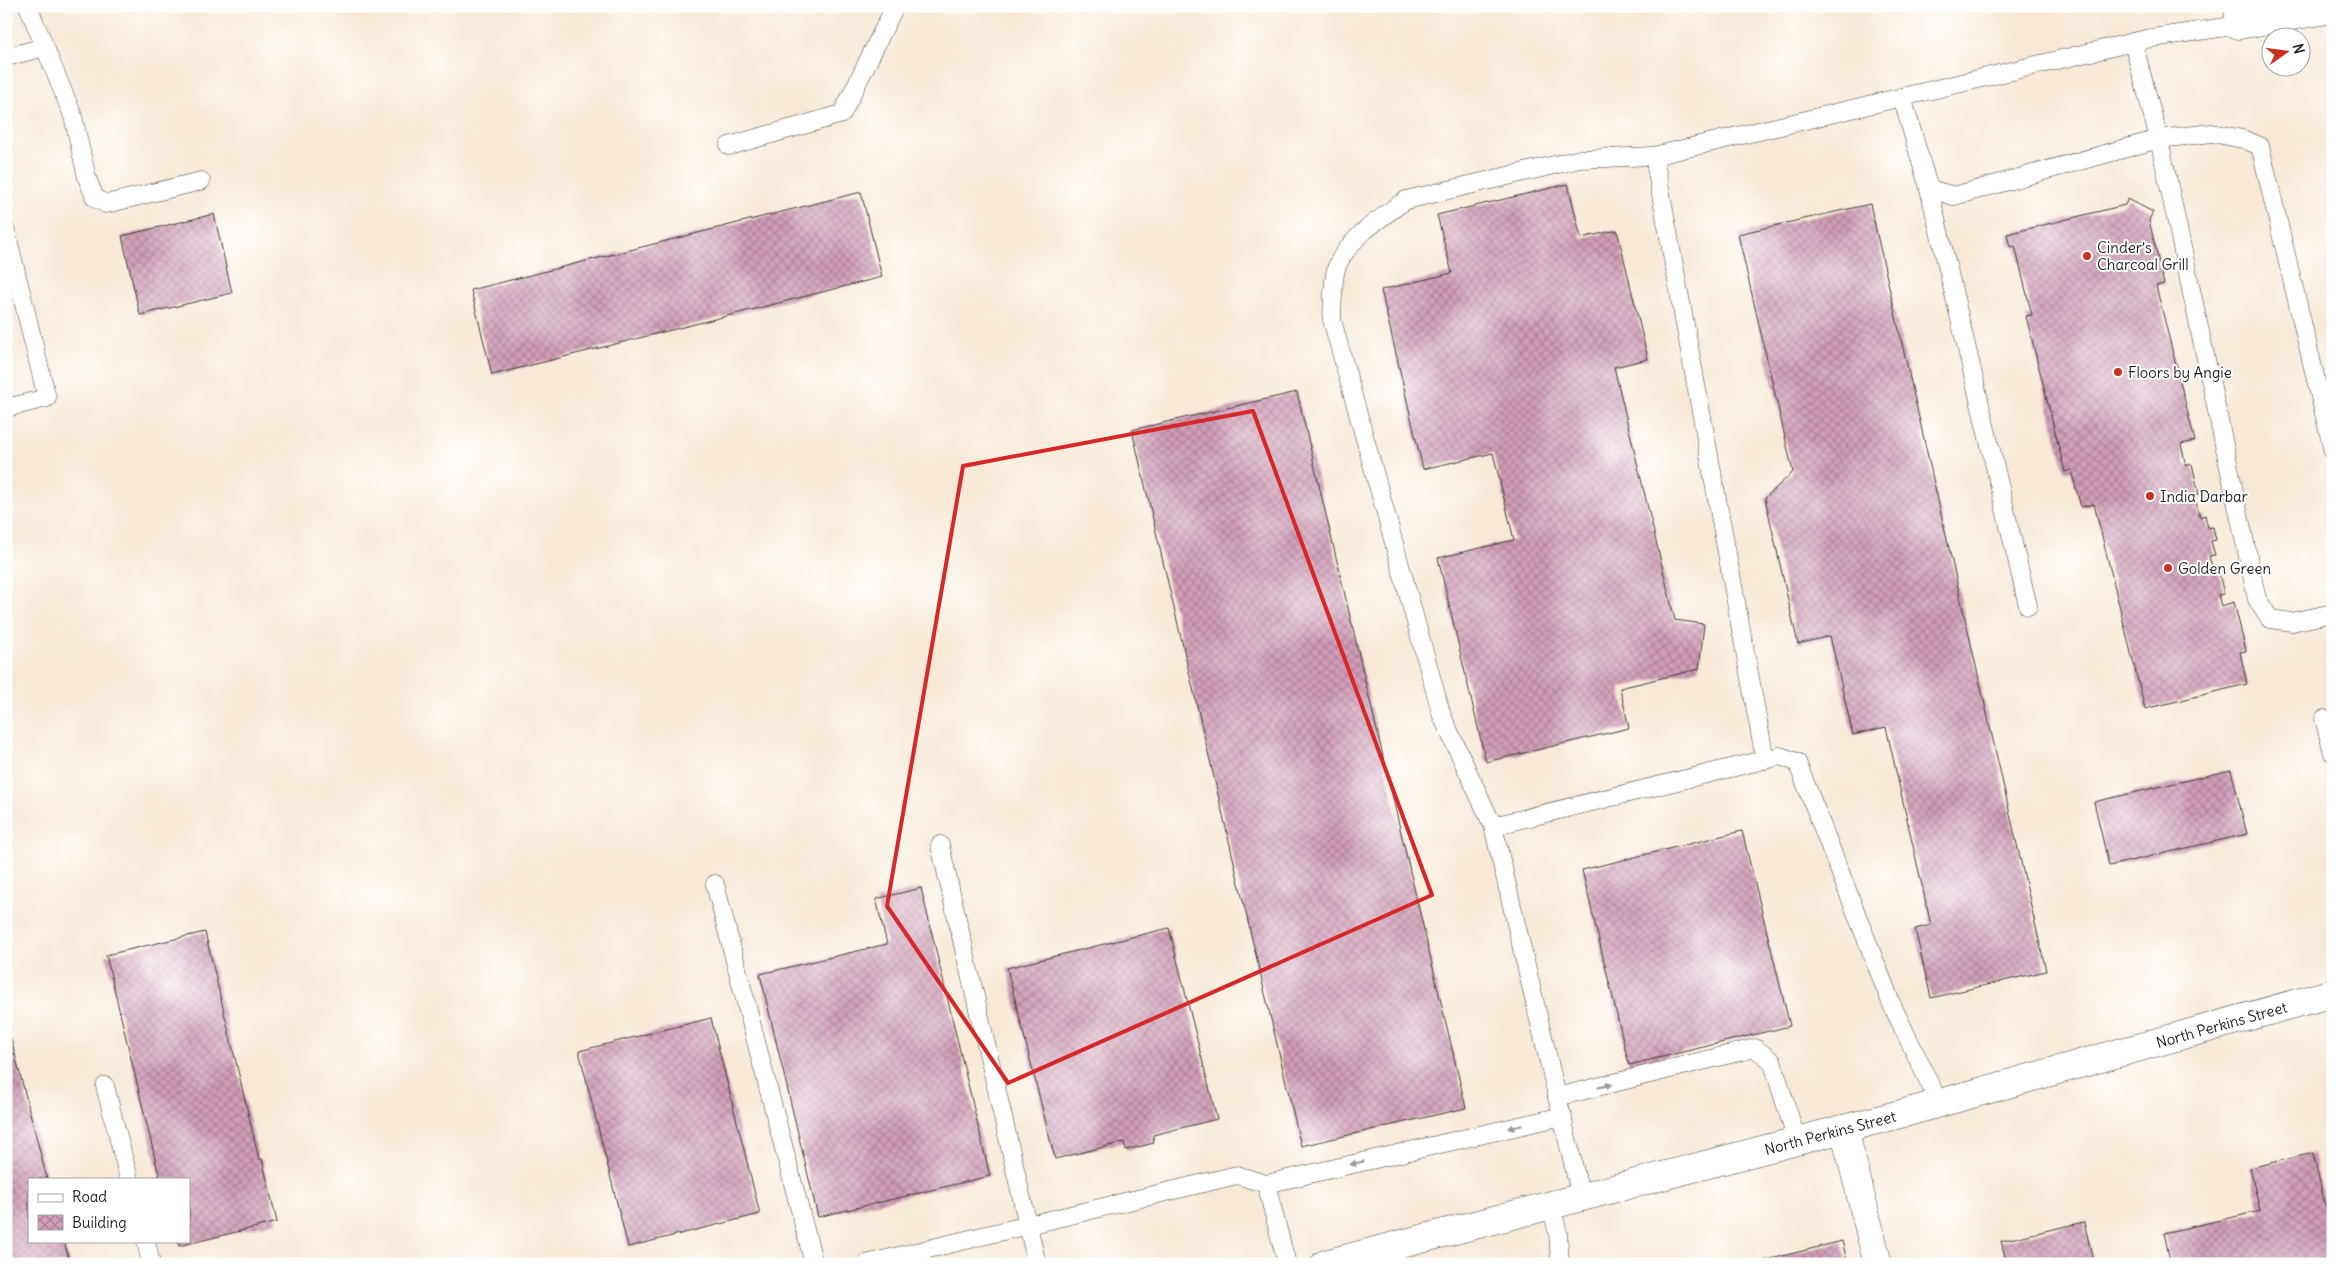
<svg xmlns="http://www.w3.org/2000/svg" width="2339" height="1270" font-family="Delius,sans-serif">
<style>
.building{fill:url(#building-cross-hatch)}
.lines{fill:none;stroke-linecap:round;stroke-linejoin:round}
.service-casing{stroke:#3d3b38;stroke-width:19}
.minor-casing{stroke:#3d3b38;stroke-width:29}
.tertiary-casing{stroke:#3d3b38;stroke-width:29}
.service{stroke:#fff;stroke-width:18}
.minor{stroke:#fff;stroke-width:28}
.tertiary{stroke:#fff;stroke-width:28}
.oneway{fill:#999}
.marked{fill:none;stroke:#d62828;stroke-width:4;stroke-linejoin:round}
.poi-dot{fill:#c8321e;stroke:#fff;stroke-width:2}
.labels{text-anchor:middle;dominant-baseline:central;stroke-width:4;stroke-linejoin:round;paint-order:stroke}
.poi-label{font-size:15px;fill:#1c1c1c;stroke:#fff;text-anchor:start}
.street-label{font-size:15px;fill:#1c1c1c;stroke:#fff}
</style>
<defs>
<pattern id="building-cross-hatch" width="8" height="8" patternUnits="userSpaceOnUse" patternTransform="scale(1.25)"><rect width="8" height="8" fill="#d29eb8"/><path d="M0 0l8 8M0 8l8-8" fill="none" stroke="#aa8095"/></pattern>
</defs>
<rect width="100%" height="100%" fill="#fff"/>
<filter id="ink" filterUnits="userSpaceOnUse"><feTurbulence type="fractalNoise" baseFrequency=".02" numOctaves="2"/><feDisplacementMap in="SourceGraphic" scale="10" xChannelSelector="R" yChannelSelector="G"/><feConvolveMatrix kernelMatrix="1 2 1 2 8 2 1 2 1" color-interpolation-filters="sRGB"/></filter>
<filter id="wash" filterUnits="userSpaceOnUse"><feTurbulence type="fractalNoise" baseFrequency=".0096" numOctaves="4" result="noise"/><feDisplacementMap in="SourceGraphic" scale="20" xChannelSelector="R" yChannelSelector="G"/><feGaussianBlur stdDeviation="1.12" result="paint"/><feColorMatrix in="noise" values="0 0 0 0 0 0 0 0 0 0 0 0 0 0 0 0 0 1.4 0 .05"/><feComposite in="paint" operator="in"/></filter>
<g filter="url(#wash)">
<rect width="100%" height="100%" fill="#f7e9d6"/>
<g id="blocks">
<g class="building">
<polygon points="1568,184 1581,238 1617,230 1648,359 1614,367 1675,620 1704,624 1699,669 1620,688 1629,728 1486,762 1438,558 1514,540 1493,453 1423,469 1381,290 1452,273 1437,215"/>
<polygon points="861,192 882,277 492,375 471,290"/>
<polygon points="2128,199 2153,212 2149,220 2164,284 2156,286 2195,441 2181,444 2186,466 2192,464 2199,494 2194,495 2200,517 2205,515 2208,528 2213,527 2216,540 2211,541 2215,555 2209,556 2212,566 2217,565 2224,594 2218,595 2221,606 2234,602 2246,651 2240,652 2247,684 2145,709 2094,504 2081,507 2071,470 2065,472 2026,316 2032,315 2015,246 2010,247 2007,234 2125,205"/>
<polygon points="1870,204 2046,971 1931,998 1915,929 1931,925 1886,727 1853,735 1830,636 1798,644 1765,498 1793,472 1738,234"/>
<polygon points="214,214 232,293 140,315 122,236"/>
<polygon points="1297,392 1466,1108 1301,1146 1132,430"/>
<polygon points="2231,770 2247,834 2109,866 2094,802"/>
<polygon points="1742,831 1790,1026 1629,1065 1582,870"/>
<polygon points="921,888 990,1176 818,1217 760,974 887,944 876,899"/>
<polygon points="1169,928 1217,1119 1153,1135 1154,1143 1126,1150 1124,1142 1055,1159 1007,968"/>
<polygon points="205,932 259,1159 262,1159 277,1222 179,1246 178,1241 189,1241 189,1179 160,1179 106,955"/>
<polygon points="711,1018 760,1214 628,1247 579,1051"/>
<polygon points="11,1039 47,1179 29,1179 29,1241 64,1241 70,1264 6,1264 6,1040"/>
<polygon points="2313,1153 2333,1238 2333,1264 2171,1264 2164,1233 2260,1211 2250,1168"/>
<polygon points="2084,1222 2094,1264 2007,1264 2001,1241"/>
<polygon points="1842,1241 1848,1264 1755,1264 1755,1263"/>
</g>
</g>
</g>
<g filter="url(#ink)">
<use href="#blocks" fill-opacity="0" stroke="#3d3b38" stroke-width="1"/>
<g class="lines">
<defs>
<g id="service">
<polyline points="28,6 73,116 87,178 95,198 106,204 201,181"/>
<polyline points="2133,42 2159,139 2257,599 2270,619 2292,622 2333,613"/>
<polyline points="6,57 45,47"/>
<polyline points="1902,97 1929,189 1954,196 2159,139 2212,133 2243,139 2260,146 2333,451"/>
<polyline points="729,146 842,114 895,6"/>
<polyline points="1929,189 2028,606"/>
<polyline points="6,231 47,398 6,408"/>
<polyline points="2324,719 2333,753"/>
<polyline points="1765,760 1654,156 2146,39 2239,25"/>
<path d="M1493 826 1442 716 1332 320C1333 306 1332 279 1337 266 1349 238 1382 217 1406 200L1580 159 1654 156"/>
<polyline points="940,845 1037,1264"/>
<polyline points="715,884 814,1264"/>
<polyline points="105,1086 129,1179"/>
<polyline points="1557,1097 1755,1048 1772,1061 1797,1141"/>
<polyline points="1266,1184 1563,1116"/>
<polyline points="1581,1197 1493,826 1780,756 1797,762 1892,1005 1939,1103"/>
<polyline points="1551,1205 1558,1233 1560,1264"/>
<polyline points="146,1241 151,1264"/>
<polyline points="866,1264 1237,1175 1266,1184 1287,1264"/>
</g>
<g id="minor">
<polyline points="2238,6 2239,25 2333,9"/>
<polyline points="1844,1129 1878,1264"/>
</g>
<g id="tertiary">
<path id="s1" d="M1325 1264 1908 1112 2333 993"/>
</g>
</defs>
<use href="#service" class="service-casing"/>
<use href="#minor" class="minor-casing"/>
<use href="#tertiary" class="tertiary-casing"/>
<use href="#service" class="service"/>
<use href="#minor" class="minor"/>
<use href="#tertiary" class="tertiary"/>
</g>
<defs><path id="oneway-solid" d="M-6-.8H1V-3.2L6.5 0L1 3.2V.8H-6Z" transform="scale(1.25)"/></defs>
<g class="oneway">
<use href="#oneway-solid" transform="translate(1605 1086) rotate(-14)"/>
<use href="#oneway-solid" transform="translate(1515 1127) rotate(167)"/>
<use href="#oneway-solid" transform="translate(1357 1163) rotate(167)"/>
</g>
</g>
<path class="marked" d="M1253 411 1432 895 1008 1083 887 906 963 466Z"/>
<g class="poi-dot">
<circle cx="2087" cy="256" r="5"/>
<circle cx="2118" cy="372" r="5"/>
<circle cx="2150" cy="496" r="5"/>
<circle cx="2168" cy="568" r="5"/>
</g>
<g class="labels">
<g class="poi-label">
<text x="2097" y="247">Cinder’s<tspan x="2097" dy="17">Charcoal Grill</tspan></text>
<text x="2128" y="372">Floors by Angie</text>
<text x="2160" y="496">India Darbar</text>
<text x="2178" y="568">Golden Green</text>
</g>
<g class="street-label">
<text stroke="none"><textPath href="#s1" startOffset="928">North Perkins Street</textPath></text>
<text stroke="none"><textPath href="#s1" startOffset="522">North Perkins Street</textPath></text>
</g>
</g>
<rect width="2339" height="1270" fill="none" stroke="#fff" stroke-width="25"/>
<rect x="28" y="1178" width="162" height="65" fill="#ffffff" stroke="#a4a4a4"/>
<rect x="38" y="1194" width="25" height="8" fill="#ffffff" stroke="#a4a4a4"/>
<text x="72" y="1202" font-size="15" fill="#1c1c1c">Road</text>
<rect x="38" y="1215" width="25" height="15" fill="url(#building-cross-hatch)" stroke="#a4a4a4"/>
<text x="72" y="1228" font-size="15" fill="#1c1c1c">Building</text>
<g transform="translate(2286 52) rotate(76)"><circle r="24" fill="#ffffff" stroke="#a4a4a4"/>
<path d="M0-4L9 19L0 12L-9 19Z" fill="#c8321e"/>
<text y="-8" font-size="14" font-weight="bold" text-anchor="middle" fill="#1c1c1c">N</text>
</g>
</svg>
